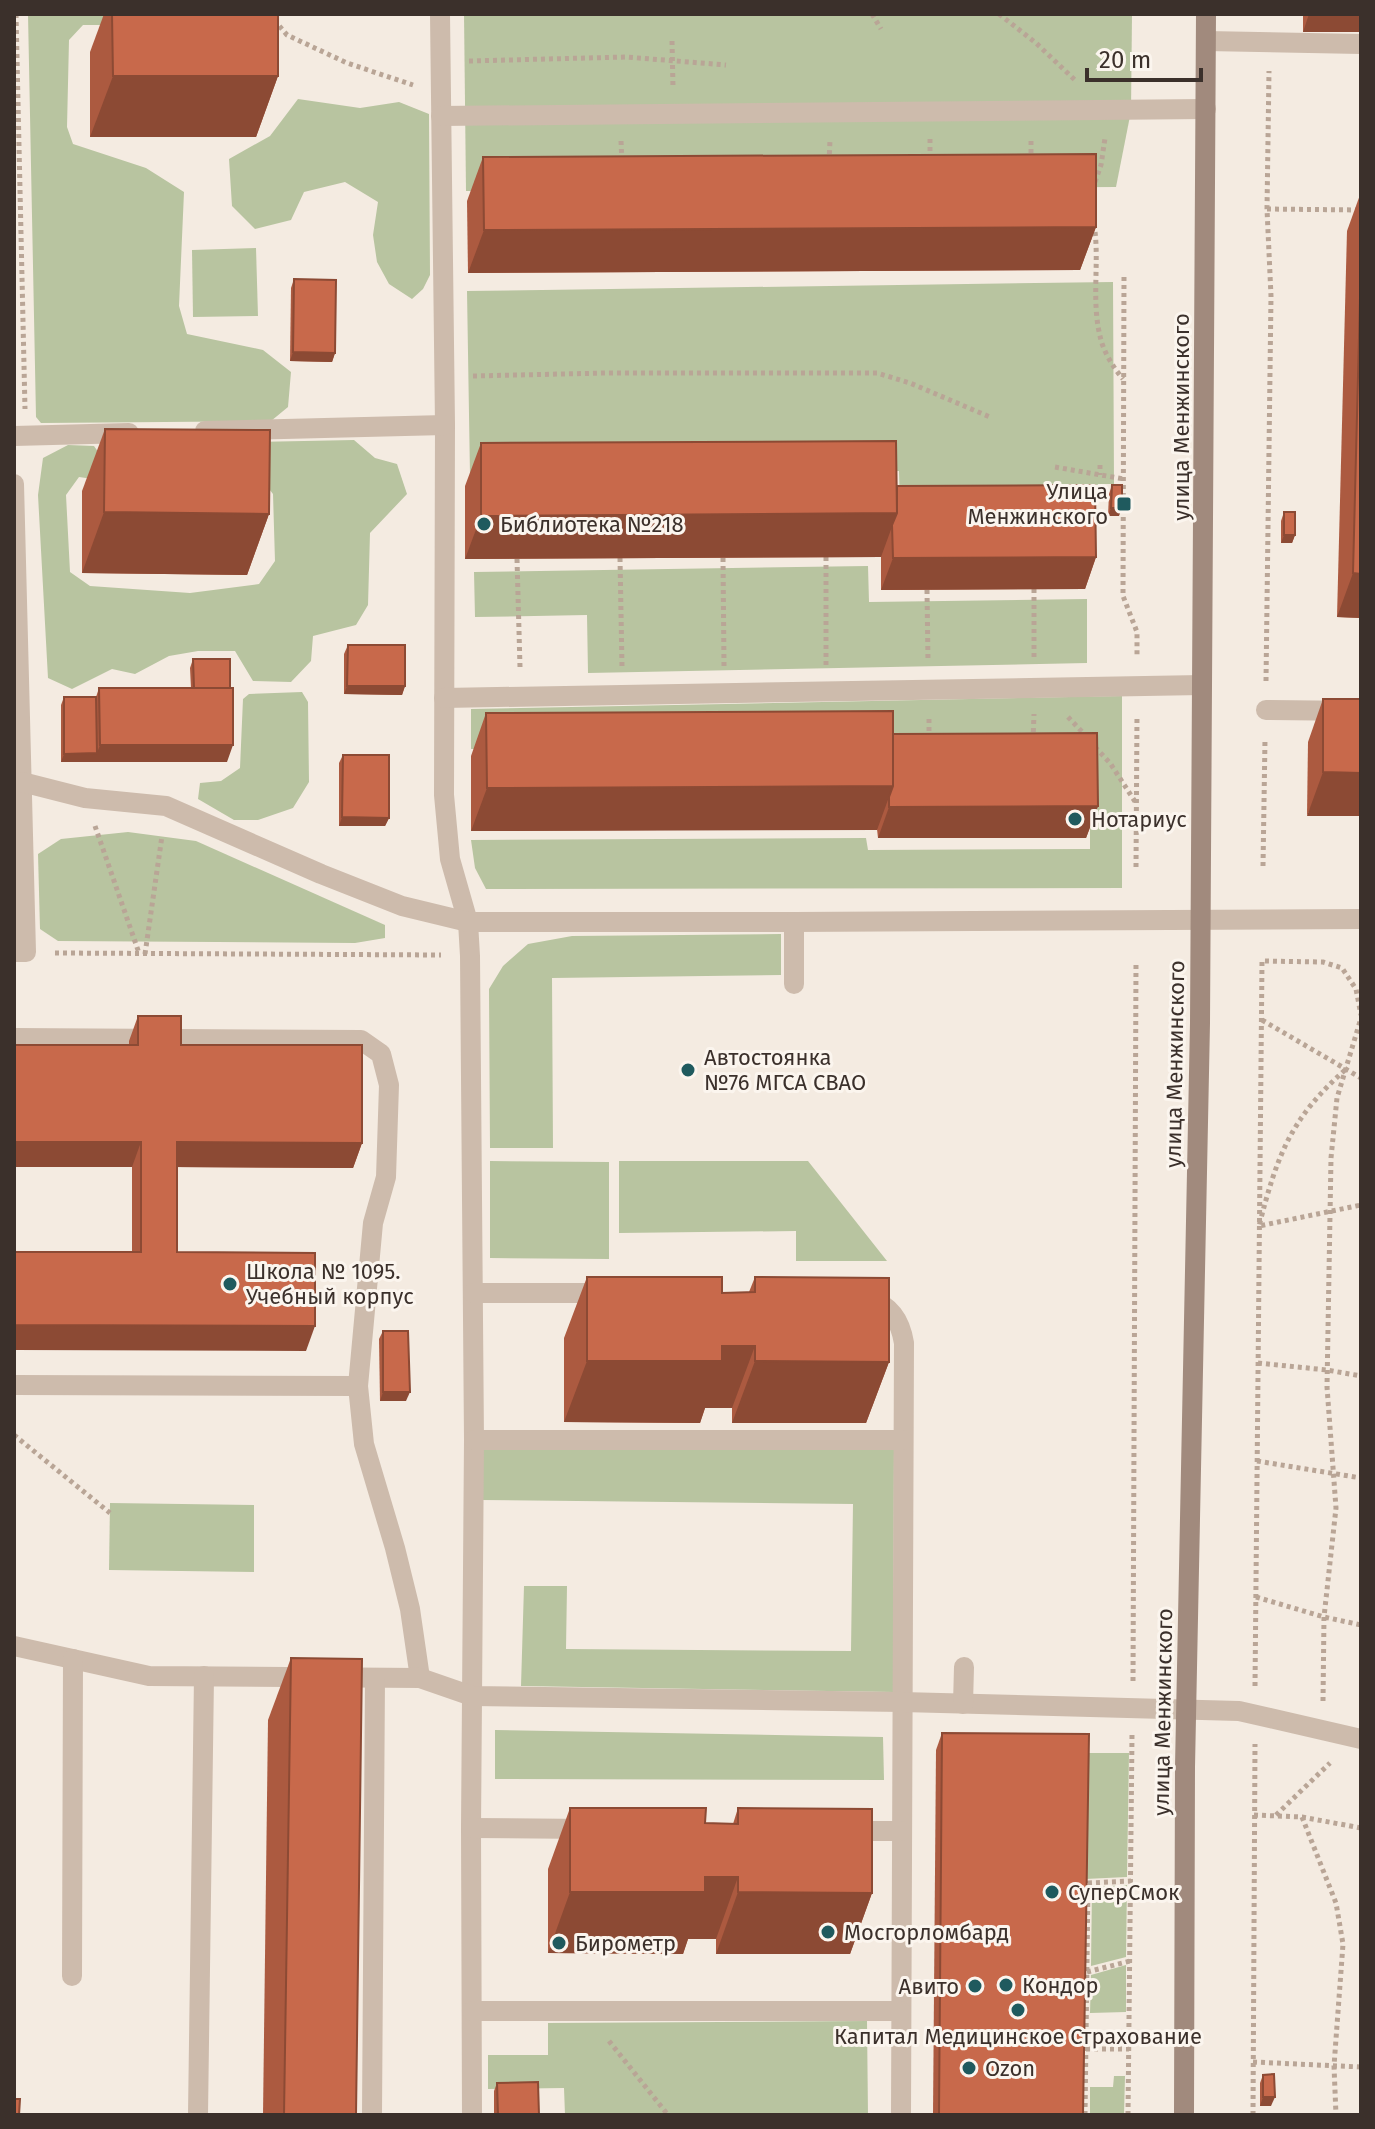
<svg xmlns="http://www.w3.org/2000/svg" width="1375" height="2129" font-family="'Fira Sans',sans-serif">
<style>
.green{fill:#b8c4a0}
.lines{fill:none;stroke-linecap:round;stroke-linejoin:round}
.path{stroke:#b9a596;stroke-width:5;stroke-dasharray:4 4;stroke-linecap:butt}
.lane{stroke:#cdbbac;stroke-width:20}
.secondary{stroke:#a18a7d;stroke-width:20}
.wall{fill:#ac5a40}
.shaded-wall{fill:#8c4a34}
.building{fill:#c8694b;stroke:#8c4a34;stroke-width:2}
.poi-dot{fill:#1f5a5e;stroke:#fbf5ee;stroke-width:3}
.labels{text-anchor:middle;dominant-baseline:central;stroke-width:6;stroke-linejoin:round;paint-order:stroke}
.street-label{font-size:22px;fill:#3b302b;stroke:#fbf5ee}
.poi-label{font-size:22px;fill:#3b302b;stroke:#fbf5ee;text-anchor:start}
</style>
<rect width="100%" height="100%" fill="#f4ebe1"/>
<g class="green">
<polygon points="28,14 231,14 226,25 83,25 69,40 67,127 73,144 146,168 184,192 179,306 187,334 263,350 291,372 288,407 271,421 41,423 36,417"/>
<polygon points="464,14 1132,14 1131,111 1116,187 466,191"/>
<polygon points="298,99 360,108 399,102 429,114 430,275 423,289 412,299 389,284 377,262 373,235 378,202 345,182 304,192 291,220 255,229 232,206 229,159 270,136"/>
<polygon points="256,248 258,316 193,317 192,250"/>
<polygon points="1113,282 1114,484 1098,484 1097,505 900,507 899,471 470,476 467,291"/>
<polygon points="354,440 375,458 397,464 407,494 370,533 368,605 356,625 313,636 311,661 291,682 253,681 235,651 198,651 169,656 135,674 112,669 72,689 48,678 38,495 43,458 68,445 94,446 108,466 93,479 79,477 66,495 70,572 90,586 190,593 259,584 275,561 273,494 259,476 197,443"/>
<polygon points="868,566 869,602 1087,599 1087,663 588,673 587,615 475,617 474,572"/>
<polygon points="302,692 308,702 309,782 293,808 258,820 234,820 198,799 200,783 221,781 240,768 243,699 249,694"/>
<polygon points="1122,696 1122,888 486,889 475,868 471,840 866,838 868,850 1090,849 1090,756 888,743 471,749 471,709"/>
<polygon points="128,832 196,841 385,925 385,938 355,943 58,941 40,929 38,854 61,839"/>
<polygon points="781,934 781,975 552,978 553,1148 490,1148 489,989 503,966 528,944 572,936"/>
<polygon points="490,1161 609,1162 609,1259 490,1258"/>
<polygon points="619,1161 808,1161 887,1261 796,1261 796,1231 619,1233"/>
<polygon points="481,1447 894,1450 893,1692 521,1686 524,1586 567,1586 566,1649 851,1651 853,1504 481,1500"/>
<polygon points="110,1503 254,1505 254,1572 109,1570"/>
<polygon points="495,1730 883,1737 884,1780 495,1779"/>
<polygon points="1087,1753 1129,1753 1127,1877 1085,1879"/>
<polygon points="1127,1885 1126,1957 1091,1966 1092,1887"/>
<polygon points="1126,1965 1126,2012 1090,2013 1091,1975"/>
<polygon points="867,2021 868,2115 565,2115 564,2088 488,2089 488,2055 548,2055 548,2023"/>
<polygon points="1114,2076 1125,2076 1124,2115 1090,2115 1090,2087 1113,2087"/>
</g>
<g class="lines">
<g class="path">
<polyline points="16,14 25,409"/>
<polyline points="269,14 287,35 347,63 413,85"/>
<polyline points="872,14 881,29"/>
<polyline points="999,14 1036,43 1076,81"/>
<polyline points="672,41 673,88"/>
<polyline points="469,61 626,57 726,65"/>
<polyline points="930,139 930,161"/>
<polyline points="621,141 622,163"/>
<polyline points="1031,161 1031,139"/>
<polyline points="829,162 830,140"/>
<polyline points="1095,182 1101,165 1105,138"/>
<polyline points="1267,209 1361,210"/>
<path d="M1094 224C1100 261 1091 299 1100 336 1103 351 1113 367 1123 379"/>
<polyline points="1124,277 1123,596 1137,632 1137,657"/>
<polyline points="473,376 606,373 877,373 910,383 990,417"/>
<polyline points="1100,465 1100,475"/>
<polyline points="1055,467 1124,479"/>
<polyline points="826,557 826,665"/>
<polyline points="620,558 622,667"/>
<polyline points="723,558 724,666"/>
<polyline points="517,559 520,667"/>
<polyline points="1034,589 1034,660"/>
<polyline points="927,590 928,661"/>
<polyline points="1266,681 1271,296 1267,209 1269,71"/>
<polyline points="1068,717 1086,736"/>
<polyline points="929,719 929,741"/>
<polyline points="1033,740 1034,714"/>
<polyline points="1095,747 1110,763 1136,803"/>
<polyline points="1090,819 1137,819"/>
<polyline points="95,826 139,953"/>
<polyline points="1263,866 1265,739"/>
<polyline points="1136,867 1137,715"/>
<polyline points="55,953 441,955"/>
<polyline points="145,954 162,836"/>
<polyline points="1262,1020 1361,1078"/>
<path d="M1345 1070C1290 1119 1277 1156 1259 1226L1361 1205"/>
<polyline points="1258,1363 1327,1370 1361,1376"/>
<polyline points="14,1435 110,1513"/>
<polyline points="1257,1461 1361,1478"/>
<polyline points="1256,1597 1324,1617 1361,1625"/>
<polyline points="1133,1681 1136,962"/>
<polyline points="1255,1686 1262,961 1323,962 1342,968 1356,989 1361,1015"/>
<polyline points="1323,1701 1324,1617 1336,1508 1327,1387 1331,1158 1337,1098 1361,1018"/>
<polyline points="1254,1815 1302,1817 1361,1828"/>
<polyline points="1276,1815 1330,1763"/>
<polyline points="1302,1817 1336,1903 1343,1944 1334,2066 1336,2115"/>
<polyline points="1087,1972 1130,1961"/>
<polyline points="609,2041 668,2115"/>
<polyline points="1086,2049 1129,2049"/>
<polyline points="1253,2062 1361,2067"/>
<polyline points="1085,2115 1088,1883 1131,1881"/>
<polyline points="1128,2115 1132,1735"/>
<polyline points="1253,2115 1255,1744"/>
</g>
<g class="lane">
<polyline points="440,14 445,425 444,795 450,859 468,922 470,956 474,1440 471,1828 472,2115"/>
<polyline points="1206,41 1361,44"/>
<polyline points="441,116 1206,109"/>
<polyline points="205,431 445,425"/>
<polyline points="14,436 129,433"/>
<polyline points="14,484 26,952 14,952"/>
<polyline points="444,698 1202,685"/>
<polyline points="1266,710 1361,711"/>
<polyline points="22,782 85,798 166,806 321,874 402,906 468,922 794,922 1361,919"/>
<polyline points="794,922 794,984"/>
<polyline points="14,1038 361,1040 381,1054 389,1085 386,1177 373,1223 358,1386 364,1444 395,1548 410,1609 420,1678"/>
<polyline points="473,1293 609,1293"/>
<path d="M868 1298C890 1306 900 1319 904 1343L901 2115"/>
<polyline points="14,1385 358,1386"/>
<polyline points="474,1440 903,1440"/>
<polyline points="14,1646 149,1676 420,1678 472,1696 902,1702 1239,1711 1361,1739"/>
<polyline points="963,1704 964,1667"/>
<polyline points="471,1828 589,1829"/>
<polyline points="845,1831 901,1831"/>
<polyline points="72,1976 73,1659"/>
<polyline points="472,2011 901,2011"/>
<polyline points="198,2115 204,1676"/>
<polyline points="372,2115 375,1678"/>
</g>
<polyline class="secondary" points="1184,2115 1185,1767 1200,1023 1206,14"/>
</g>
<g class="wall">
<polygon points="104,14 278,14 278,76 256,137 90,137 90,52"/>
<rect x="1303" y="14" width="58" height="18"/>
<polygon points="483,157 1096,227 1080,270 468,273 467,201"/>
<polygon points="1361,192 1361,618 1337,617 1347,231"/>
<polygon points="294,279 335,353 332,362 290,361 291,288"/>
<polygon points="105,429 269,514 247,575 82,573 82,491"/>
<polygon points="481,443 897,486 1096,557 1085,589 881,590 881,557 465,559 465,486"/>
<polygon points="1112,485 1119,516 1108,516 1109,494"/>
<polygon points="1284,512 1295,535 1292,543 1281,543 1281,521"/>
<polygon points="348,645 405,686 402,695 344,694 344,654"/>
<polygon points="193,659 227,762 61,762 61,705 64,697 96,697 99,688 191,688 190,668"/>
<polygon points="1323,699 1361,699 1307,816 1308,742"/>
<polygon points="486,713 893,734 1098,806 1086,838 878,838 877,829 471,831 471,756"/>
<polygon points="343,755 389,818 385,826 339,826 339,763"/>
<polygon points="138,1016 181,1045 362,1143 353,1168 177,1167 177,1252 306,1351 132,1252 132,1167 14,1167 14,1045 129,1045 129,1041"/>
<polygon points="587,1277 722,1293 749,1292 755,1277 889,1362 866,1423 732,1423 732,1408 705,1408 700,1423 564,1422 564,1338"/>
<polygon points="383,1331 406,1401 380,1401 379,1339"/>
<polygon points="291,1658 356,2115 263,2115 268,1720"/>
<polygon points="942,1733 1083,2115 933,2115 936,1750"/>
<polygon points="570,1808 705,1823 733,1824 738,1808 872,1893 850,1954 716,1954 716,1939 688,1939 683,1954 548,1953 548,1869"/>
<polygon points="1263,2075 1271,2106 1260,2106 1260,2083"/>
<polygon points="497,2083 539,2115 494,2115 494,2091"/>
</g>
<g class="shaded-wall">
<polygon points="1309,14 1361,14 1361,32 1303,32"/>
<polygon points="113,76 278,76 256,137 90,137"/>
<polygon points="1096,227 1080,270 468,273 484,230"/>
<polygon points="293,352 335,353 332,362 290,361"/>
<polygon points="1111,508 1122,508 1119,516 1108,516"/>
<polygon points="104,512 269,514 247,575 82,573"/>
<polygon points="897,513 881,557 465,559 481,516"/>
<polygon points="1284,535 1295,535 1292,543 1281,543"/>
<polygon points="1096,557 1085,589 881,590 893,558"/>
<polygon points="1353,573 1361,574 1361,618 1337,617"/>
<polygon points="347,686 405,686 402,695 344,694"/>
<polygon points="100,745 233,745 227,762 61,762 64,754 97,753"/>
<polygon points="1323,772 1361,773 1361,816 1307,816"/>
<polygon points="893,786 877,830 471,831 487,788"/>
<polygon points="1098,806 1086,838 878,838 889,807"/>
<polygon points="342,817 389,818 385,826 339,826"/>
<polygon points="14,1142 141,1142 132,1167 14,1167"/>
<polygon points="177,1142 362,1143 353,1168 168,1167"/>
<polygon points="14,1325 315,1326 306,1351 14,1350"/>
<polygon points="722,1346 755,1346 732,1408 705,1408 700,1423 564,1422 587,1361"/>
<polygon points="755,1361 889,1362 866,1423 732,1423"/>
<polygon points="383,1392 410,1392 406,1401 380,1401"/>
<polygon points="705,1877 738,1877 716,1939 688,1939 683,1954 548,1953 570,1892"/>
<polygon points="738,1892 872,1893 850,1954 716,1954"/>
<polygon points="1263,2097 1275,2097 1271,2106 1260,2106"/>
</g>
<g class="building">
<polygon points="112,14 278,14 278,76 113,76"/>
<polygon points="1096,154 1096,227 484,230 483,157"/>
<polygon points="1361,259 1361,574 1353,573"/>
<polygon points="294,279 336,280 335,353 293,352"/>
<polygon points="105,429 270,430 269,514 104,512"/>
<polygon points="896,441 897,513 481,516 481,443"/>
<polygon points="1095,485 1096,557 893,558 892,525 897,513 897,486"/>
<polygon points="1112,485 1122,485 1122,508 1111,508"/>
<rect x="1284" y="512" width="11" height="23"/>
<polygon points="348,645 405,645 405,686 347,686"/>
<polygon points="193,659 230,659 230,688 194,688"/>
<polygon points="99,688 233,688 233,745 100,745"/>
<polygon points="64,697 96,697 97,753 64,754"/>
<polygon points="1323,699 1361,699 1361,773 1323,772"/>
<polygon points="893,711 893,786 487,788 486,713"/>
<polygon points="1097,733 1098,806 889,807 889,797 893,786 893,734"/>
<polygon points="343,755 389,755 389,818 342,817"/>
<polygon points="138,1016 181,1016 181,1045 362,1045 362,1143 177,1142 177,1252 315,1253 315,1326 14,1325 14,1252 141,1252 141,1142 14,1142 14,1045 138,1045"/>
<polygon points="587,1277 722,1277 722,1293 755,1292 755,1277 889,1278 889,1362 755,1361 755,1346 722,1346 722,1361 587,1361"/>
<polygon points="383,1331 408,1331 410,1392 383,1392"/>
<polygon points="291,1658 362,1659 356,2115 284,2115"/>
<polygon points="942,1733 1089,1734 1083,2115 939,2115"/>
<polygon points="570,1808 706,1808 705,1823 738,1824 738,1808 872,1809 872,1893 738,1892 738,1877 705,1877 705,1892 570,1892"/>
<polygon points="1274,2074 1275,2097 1263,2097 1263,2075"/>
<polygon points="538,2082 539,2115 498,2115 497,2083"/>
<polygon points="14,2099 20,2099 19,2115 14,2115"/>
</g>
<g class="poi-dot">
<rect x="1116" y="496" width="16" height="16" rx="4"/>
<circle cx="484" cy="524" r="8"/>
<circle cx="1075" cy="819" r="8"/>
<circle cx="688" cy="1070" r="8"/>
<circle cx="230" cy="1284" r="8"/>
<circle cx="1052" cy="1892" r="8"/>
<circle cx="828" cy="1932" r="8"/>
<circle cx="559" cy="1943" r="8"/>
<circle cx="1006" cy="1985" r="8"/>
<circle cx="975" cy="1986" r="8"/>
<circle cx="1018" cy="2010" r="8"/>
<circle cx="969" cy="2068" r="8"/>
</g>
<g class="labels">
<g class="street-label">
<text transform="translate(1181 417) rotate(-90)">улица Менжинского</text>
<text transform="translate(1175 1064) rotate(-89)">улица Менжинского</text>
<text transform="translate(1163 1712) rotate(-89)">улица Менжинского</text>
</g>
<g class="poi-label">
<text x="1108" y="491" text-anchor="end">Улица<tspan x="1108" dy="25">Менжинского</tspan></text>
<text x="500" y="524">Библиотека №218</text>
<text x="1091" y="819">Нотариус</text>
<text x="704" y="1057">Автостоянка<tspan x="704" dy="25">№76 МГСА СВАО</tspan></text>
<text x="246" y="1271">Школа № 1095.<tspan x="246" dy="25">Учебный корпус</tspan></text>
<text x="1068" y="1892">СуперСмок</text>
<text x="844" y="1932">Мосгорломбард</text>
<text x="575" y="1943">Бирометр</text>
<text x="1022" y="1985">Кондор</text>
<text x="959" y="1986" text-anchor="end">Авито</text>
<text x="1018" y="2036" text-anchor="middle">Капитал Медицинское Страхование</text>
<text x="985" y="2068">Ozon</text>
</g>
</g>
<rect width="1375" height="2129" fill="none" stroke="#3b302b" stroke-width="32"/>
<path d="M1087 68v12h114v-12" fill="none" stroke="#3b302b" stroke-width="4"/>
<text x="1099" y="68" font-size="24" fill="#3b302b" stroke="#fbf5ee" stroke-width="6" paint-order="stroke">20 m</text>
</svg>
